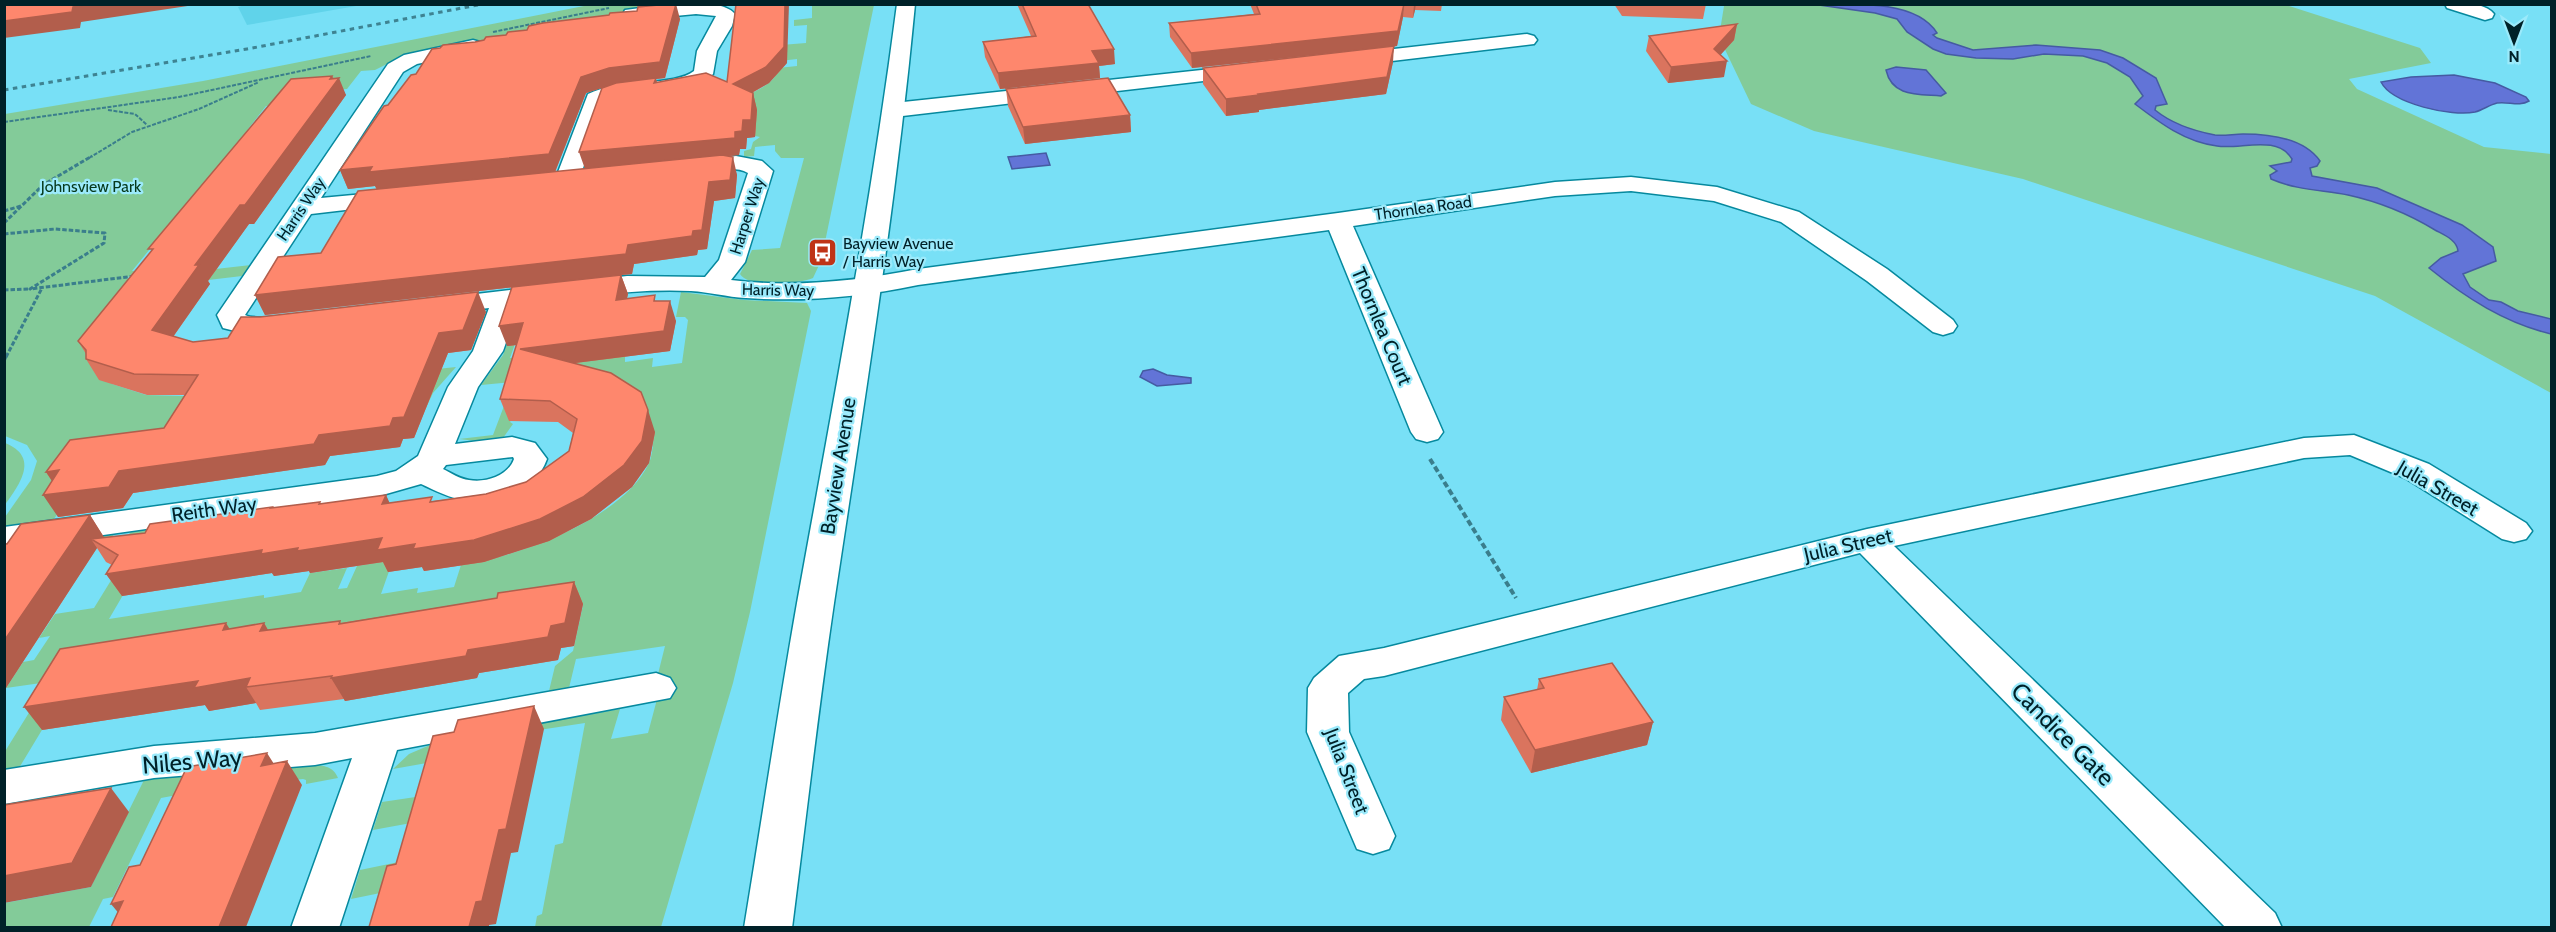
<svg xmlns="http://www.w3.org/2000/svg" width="2556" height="932" font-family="Cabin,sans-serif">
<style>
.built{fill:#60d3ea}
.green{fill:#83cb99}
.water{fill:#6274d7;stroke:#455ba2;stroke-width:1.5}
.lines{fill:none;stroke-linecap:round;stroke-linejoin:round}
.minor-casing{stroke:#06899e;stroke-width:3}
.secondary-casing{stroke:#06899e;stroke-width:3}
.path-far2{stroke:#3a7e8c;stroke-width:2;stroke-dasharray:4 1.5;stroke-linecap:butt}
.path-far1{stroke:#3a7e8c;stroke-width:3;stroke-dasharray:4.5 2;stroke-linecap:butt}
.path{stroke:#3a7e8c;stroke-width:4;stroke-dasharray:6 3;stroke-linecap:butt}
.minor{fill:#fff;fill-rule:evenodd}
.secondary{fill:#fff;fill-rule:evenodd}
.rail{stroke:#3e8392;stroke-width:3;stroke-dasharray:4.5 4.5;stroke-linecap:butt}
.wall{fill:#da745e;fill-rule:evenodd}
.shaded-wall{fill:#b25e4c}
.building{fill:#fe876d;stroke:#b25e4c;stroke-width:1.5}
.labels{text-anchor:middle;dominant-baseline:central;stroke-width:4.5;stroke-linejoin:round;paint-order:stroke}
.far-park-label{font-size:16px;fill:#06391c;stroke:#9beafb}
.far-street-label{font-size:16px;fill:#002128;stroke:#9beafb}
.far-poi-label{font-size:16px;fill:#002128;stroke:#9beafb;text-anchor:start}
.street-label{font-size:20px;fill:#002128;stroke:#9beafb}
.near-street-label{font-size:24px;fill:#002128;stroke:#9beafb}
</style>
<rect width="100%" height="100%" fill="#78e0f6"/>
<polygon class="built" points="249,4 362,4 362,5 247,25 238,7"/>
<g class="green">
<polygon points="2283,4 2420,48 2431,63 2349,79 2357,89 2484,147 2551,154 2551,393 2375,296 2023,179 1814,131 1751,104 1719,37 1724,6 1727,5"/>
<polygon points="589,5 715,5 596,17 450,47 393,61 375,70 361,71 347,89 278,95 276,97 293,104 266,106 248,129 274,127 223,193 193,196 132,271 159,269 156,272 129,276 127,279 251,265 242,276 200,281 89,329 78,342 108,339 99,371 112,384 146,395 183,396 456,367 433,393 426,408 74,492 53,520 5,527 5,517 31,480 37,461 27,445 5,436 5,114 203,81"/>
<path d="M812 5H874L825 242 817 243 812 262 821 261 813 278C798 284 749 289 740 274L752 250 780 248 804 158H781L775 151V145L755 147 754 156 744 157V151L751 149 753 142 760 137 755 136 746 96C759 89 776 83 778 68L797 66V59L780 61 781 45 806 43 807 25 794 26V20L812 18Z"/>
<path d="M681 292 744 300 807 303 811 311 750 612 733 683 661 927H535L537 916 542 914 555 845 563 843 585 723 539 730 438 761 393 769 409 754 437 742 620 709 611 739 648 733 656 703 658 674 665 646 576 659 569 688 549 691 555 666 573 651 583 605 77 672 19 768 5 771 4 753 48 682 6 688 23 662 34 660 50 636 39 638 55 614 94 608 134 543 5 549 114 534 110 541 126 539 131 531 178 524 147 554 109 619 264 595V598L301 592 310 573 347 568 338 589 347 588 357 566 393 560 381 594 418 588 417 593 454 587 461 565C517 557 623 519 649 463 653 454 653 441 654 431L514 416 510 422 513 424 503 438 476 441 459 439 493 435 513 382 481 385 503 355 518 313 516 341 510 358 599 347 625 356V362L653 358 652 367 682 363 688 320 685 317H676Z"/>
<path d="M5 443C40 457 20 484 5 505Z"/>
<path d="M308 765C321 765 333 765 338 778L306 784V780L303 779 204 790 161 798 113 897 103 899 89 927 5 928V903L91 887 145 778 270 771Z"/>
<polygon points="429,795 422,821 373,830 382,802"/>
<polygon points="413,859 395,890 351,899 360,870"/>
</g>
<g class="water">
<path d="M1819 5C1856 4 1916 0 1937 33L1933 35 1937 38 1973 50 2036 45 2100 50 2123 58 2156 78 2167 104 2156 106 2155 110C2171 123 2194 131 2215 135 2224 136 2234 134 2243 134 2269 134 2304 138 2320 161L2317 166 2310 168 2312 176 2377 188 2462 225 2493 247 2496 261 2463 274 2470 287 2489 300 2501 302 2518 311 2551 319V334C2505 323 2466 298 2429 268L2441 258 2458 251C2457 240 2444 235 2435 230 2407 213 2380 202 2348 195 2322 190 2296 190 2271 179L2270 175 2277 171 2270 166 2291 162 2292 159C2277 134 2240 150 2217 146 2185 142 2160 123 2135 104L2143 96 2130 77 2107 63 2083 56 2044 54 2013 59 1976 58 1946 54 1933 49 1907 32 1897 19 1875 13Z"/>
<path d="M1896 67 1926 70 1946 93 1941 96C1918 94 1892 97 1886 70Z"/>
<path d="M2454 75 2495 83 2526 97 2529 101C2519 107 2508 101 2497 103 2489 105 2483 110 2475 112 2452 117 2392 104 2381 82L2411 77Z"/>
<polygon points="1046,153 1050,165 1012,169 1008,157"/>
<polygon points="1153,369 1167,375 1191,378 1191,383 1157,386 1140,377 1143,371"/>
</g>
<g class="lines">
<defs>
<g id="minor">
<path d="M671 4C688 4 724 0 735 14L732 26 717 51 713 74 703 84 692 88 620 97 605 103 579 180 575 185 567 187 559 185 555 180 588 94C618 79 676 86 694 71L697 51 716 16 696 14 632 20 625 18 623 14 625 10Z"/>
<path d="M2445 4C2460 4 2484 1 2494 14L2492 18 2485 20 2447 8Z"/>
<polygon points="1527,34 1534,36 1537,40 1534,44 1350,66 1343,64 1340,60 1343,56 1350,54"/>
<path d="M473 40 480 42 483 46 480 50 417 64 403 72 321 198 396 191 405 193 408 198 405 203 311 214 245 315C257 321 276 314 290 318L294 324 290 330 251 335 223 328 217 315 388 64 404 55Z"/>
<polygon points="1248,65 1255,67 1258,71 1255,75 894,117 886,115 883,110 886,105 894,103"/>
<path d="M736 156 762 161 773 171 745 262 731 280C793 288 857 281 918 269L1338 213 1555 182 1631 177 1717 187 1799 212 1887 269 1953 320 1957 326 1953 332 1943 335 1933 332 1867 281 1781 222 1714 201 1631 191 1555 196 1353 226 1443 432 1438 439 1427 442 1416 439 1411 432 1329 230 918 285C861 297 804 302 746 298 727 297 709 292 691 291 634 288 575 298 519 305L503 351 478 387 455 444 512 437 535 443 547 459C536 491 498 506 466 501 450 498 436 491 421 484L379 496 4 549V527L377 476 396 471 418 456 448 387 473 351 489 308 436 314 426 312 422 306 426 300 627 276 705 277 719 260 748 173C728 162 702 178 681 173L677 168 681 163ZM513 457 514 459C508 476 486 483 469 480 460 479 451 473 443 469L446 465Z"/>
<polygon points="2354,435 2429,464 2526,523 2532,531 2526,539 2514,542 2502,539 2405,478 2350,455 2304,458 1894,546 2275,913 2282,928 2226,928 1860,553 1384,676 1364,679 1348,693 1349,732 1395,836 1389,849 1373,854 1357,849 1307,732 1308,688 1314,678 1339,656 1384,648 1867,529 2304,438"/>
<polygon points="656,673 670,678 676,688 670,698 397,750 339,928 291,928 352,758 315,765 154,778 4,804 4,770 154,746 315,733"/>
</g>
<path id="secondary" d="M897 4H915C896 205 864 403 834 603 818 711 806 819 792 928H744C762 819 778 711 797 603 833 404 871 205 897 4Z"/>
</defs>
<use href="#minor" class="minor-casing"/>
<use href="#secondary" class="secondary-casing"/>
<g class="path-far2">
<polyline points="493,32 609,8"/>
<polyline points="108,110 135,114 147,125"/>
<polyline points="4,122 179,97 371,56"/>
<polyline points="89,158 132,132 199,109 259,82"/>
</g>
<g class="path-far1">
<polyline points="4,211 21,206"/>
<polyline points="4,223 43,185 92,156"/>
<polyline points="4,234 55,229 105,233 104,243 30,289 135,276"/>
<polyline points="4,290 30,289"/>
<polyline points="6,357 42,288"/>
</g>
<g class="path">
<polyline points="4,360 6,355"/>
<polyline points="1430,459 1516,598"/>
</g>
<use href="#minor" class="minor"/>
<use href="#secondary" class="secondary"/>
<polyline class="rail" points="4,90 247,49 483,4"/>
</g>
<g class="wall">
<polygon points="1017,4 1088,4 1115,64 1099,66 1100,78 1000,89 985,57 983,42 1031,36"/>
<polygon points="1250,4 1442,4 1441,11 1415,10 1413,18 1403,17 1397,46 1192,68 1170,37 1169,23 1254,14"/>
<polygon points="1614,4 1706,4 1703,19 1622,16"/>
<path d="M680 19 665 78 656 79 657 83 727 82 787 63 769 83 752 93H753L757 110 755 137 747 138 746 149H740L739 155 729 156 737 175 735 198 714 201 707 249 698 250 697 255 634 264 632 274 621 275 628 294 627 298 657 301 676 321 670 351 575 363 655 432 649 463 632 487 591 519 549 541 484 562 424 571 422 567 388 572 383 562 310 573 309 571 274 576 272 573 122 596 106 574 112 565 106 562 97 548 4 691V544L90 515 104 538 145 533 272 507V508L320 502 321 504 386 495 389 503 433 501 486 494 526 482 569 451 573 433 558 422 509 421 500 399 517 345 507 346 603 277 265 315 255 295 321 253 377 189 375 186 348 189 340 170 388 105 440 48 475 42ZM602 88 585 169 555 172 586 93Z"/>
<polygon points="1737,24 1734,40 1721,54 1724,77 1668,83 1646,51 1649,36"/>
<polygon points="1393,62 1386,94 1259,110 1259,112 1226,116 1203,84 1203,68"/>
<polygon points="332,76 346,95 254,224 249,224 208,281 210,284 173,337 193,342 228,338 260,317 486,312 471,350 448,353 414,438 403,439 400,447 330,456 325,465 133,493 123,508 58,517 52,481 46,472 164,428 185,395 147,395 99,380 86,359 86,354 78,341"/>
<polygon points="1006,89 1130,115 1131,132 1025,144 1008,106"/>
<polygon points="574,582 583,604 574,646 561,648 558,660 479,673 477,678 345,701 344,699 260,710 256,703 209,711 205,705 42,730 230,629 264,623 268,630 340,621 341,623 497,598"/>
<polygon points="1539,679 1653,722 1647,745 1531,773 1501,720 1504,697 1537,690"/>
</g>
<g class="shaded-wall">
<polygon points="91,4 201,4 81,22 80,28 4,38 4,21 73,7"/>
<polygon points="676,4 680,19 665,78 656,79 660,94 614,84 586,93 555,172 377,190 375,186 348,189 340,170 581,77"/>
<polygon points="785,4 789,4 787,63 769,83 737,101 733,84"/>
<polygon points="1404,4 1403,17 1397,46 1192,68 1191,53"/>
<polygon points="1414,4 1416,4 1415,10 1413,18"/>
<polygon points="1737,24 1734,40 1714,62 1727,61 1724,77 1668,83 1671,67 1714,49"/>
<polygon points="1394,46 1393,62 1386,94 1259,110 1259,112 1226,116 1226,99 1258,94"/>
<polygon points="1114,49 1115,64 1099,66 1100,78 1000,89 998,73 1092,51"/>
<polygon points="332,76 335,84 339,78 346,95 254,224 249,224 208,281 210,284 163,351 152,330 195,265"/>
<polygon points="753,93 757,110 755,137 747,138 746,149 740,149 739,155 585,169 579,152 735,132 743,120"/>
<polygon points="1130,115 1131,132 1025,144 1023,127"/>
<polygon points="733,157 737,175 735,198 714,201 707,249 698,250 697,255 634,264 632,274 621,275 628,294 622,320 616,300 621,275 265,315 255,295 628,245 693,231 709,182"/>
<polygon points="478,292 486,312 471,350 448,353 414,438 403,439 400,447 330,456 325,465 133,493 123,508 58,517 43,495 60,493 46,472 59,470 119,471 319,435 393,418 439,333"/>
<polygon points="670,301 676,321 670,351 528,369 520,349"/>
<polygon points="523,323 531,343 507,346 499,326"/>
<polygon points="648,410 655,432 649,463 632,487 591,519 549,541 484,562 424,571 422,567 388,572 383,562 310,573 309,571 274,576 272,573 122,596 106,574 262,550 298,548 382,538 415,544 416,548"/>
<polygon points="386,495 396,517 382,504"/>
<polygon points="90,515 104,537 100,544 91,539 97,548 4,691 4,641"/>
<polygon points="574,582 583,604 574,646 561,648 558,660 479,673 477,678 345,701 331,678 468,650 551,626"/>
<polygon points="226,623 240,646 223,630"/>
<polygon points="264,623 277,646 260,631"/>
<polygon points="250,678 246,687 256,703 209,711 205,705 42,730 24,707 198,681"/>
<polygon points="534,706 544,729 518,852 511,853 496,924 489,925 489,927 469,927 476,902 499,830"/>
<polygon points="1653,722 1647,745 1531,773 1535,750"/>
<polygon points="267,753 281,775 287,761 302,785 246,927 219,927 261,766"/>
<polygon points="111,788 129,812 91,887 4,903 4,876"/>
<polygon points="123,901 130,927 111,904"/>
</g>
<g class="building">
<polygon points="4,4 91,4 73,7 72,12 4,21"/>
<polygon points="669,4 676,4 660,62 609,68 581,77 549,154 369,172 372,167 340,170 384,106 388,105 411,75 416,74 432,49 440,48 443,45 475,42 484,40 486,37 506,35 508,32 527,30 529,26 543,23 609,15 610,13 637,11 638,7"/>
<polygon points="736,4 785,4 784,47 766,67 733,84 753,93 751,120 743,120 742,131 735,132 735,138 579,152 602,88 616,83 656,78 654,83 706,73 727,82"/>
<polygon points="1022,4 1088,4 1114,49 1092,51 1099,63 998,73 983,42 1036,36"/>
<polygon points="1256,4 1404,4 1398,31 1191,53 1169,23 1260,14"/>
<polygon points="1737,24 1714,49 1727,61 1671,67 1649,36"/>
<polygon points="1394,46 1387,77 1258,94 1259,95 1226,99 1203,68"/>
<polygon points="332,76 330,79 339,78 245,205 240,205 195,265 199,265 152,330 193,342 228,338 241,317 260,317 478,292 463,330 439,333 404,417 393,418 390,426 319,435 314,444 119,471 109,487 43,495 59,470 46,472 70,440 164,428 198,375 134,374 86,359 86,350 78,341 153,249 148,249 291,79"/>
<polygon points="1108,78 1130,115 1023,127 1006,89"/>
<polygon points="722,155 733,157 730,180 709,182 702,230 693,231 692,236 628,245 626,254 255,295 278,257 321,253 358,191"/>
<polygon points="621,275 616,300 655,295 654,301 670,301 664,331 520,349 611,373 641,392 648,410 642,441 624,465 583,497 540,519 474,540 413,549 415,544 377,550 382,538 297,551 298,548 261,554 262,550 106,574 118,555 91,539 145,533 150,524 272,507 271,508 320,502 319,504 386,495 382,504 432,497 430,502 486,494 526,482 569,451 577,419 550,401 500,399 523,323 499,326 512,287"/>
<polygon points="90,515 72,542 4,641 4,544 7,544 21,524"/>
<polygon points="574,582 565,623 551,626 548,637 468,650 466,656 331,678 332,676 246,687 250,678 194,688 198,681 24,707 60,649 226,623 223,630 264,623 260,631 340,621 339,624 497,598 498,593"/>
<polygon points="1612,663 1653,722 1535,750 1504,697 1544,688 1539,679"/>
<polygon points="534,706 506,829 499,830 482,901 476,902 469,927 369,927 387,866 396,864 433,736 454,732 458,720"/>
<polygon points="267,753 261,766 287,761 219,927 111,927 123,901 111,904 129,867 140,865 187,767"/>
<polygon points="111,788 72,863 4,876 4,805"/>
</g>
<defs>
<symbol id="bus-square" viewBox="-11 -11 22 22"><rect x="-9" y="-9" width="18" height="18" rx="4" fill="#bf3417" stroke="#9beafb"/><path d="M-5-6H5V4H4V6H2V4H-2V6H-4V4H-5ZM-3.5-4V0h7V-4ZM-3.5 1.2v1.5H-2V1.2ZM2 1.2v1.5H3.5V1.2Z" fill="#fff"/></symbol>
</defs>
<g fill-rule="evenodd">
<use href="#bus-square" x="806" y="236" width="33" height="33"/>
</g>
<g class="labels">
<g class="far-park-label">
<text x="91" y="186">Johnsview Park</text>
</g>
<g class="far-street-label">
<text transform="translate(1423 208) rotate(-8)">Thornlea Road</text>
<text transform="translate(301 209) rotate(-56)">Harris Way</text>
<text transform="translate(747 216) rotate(-72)">Harper Way</text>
<text transform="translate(778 290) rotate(1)">Harris Way</text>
</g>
<g class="far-poi-label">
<text x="843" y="243">Bayview Avenue<tspan x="843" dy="18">/ Harris Way</tspan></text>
</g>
<g class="street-label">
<text transform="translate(1382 326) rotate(67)">Thornlea Court</text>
<text transform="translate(838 466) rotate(-81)">Bayview Avenue</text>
<text transform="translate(2438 488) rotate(30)">Julia Street</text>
<text transform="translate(214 509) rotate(-8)">Reith Way</text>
<text transform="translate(1848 545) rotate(-13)">Julia Street</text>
<text transform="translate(1347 771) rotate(69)">Julia Street</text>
</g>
<g class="near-street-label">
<text transform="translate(2063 734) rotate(45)">Candice Gate</text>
<text transform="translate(192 761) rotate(-5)">Niles Way</text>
</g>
</g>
<rect width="2556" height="932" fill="none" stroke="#002128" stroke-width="12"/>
<g transform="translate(2514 42) rotate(180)" stroke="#9beafb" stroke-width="4.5" paint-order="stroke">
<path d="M0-4.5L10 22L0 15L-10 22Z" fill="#002128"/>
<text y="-9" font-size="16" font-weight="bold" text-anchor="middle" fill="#002128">N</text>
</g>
</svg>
